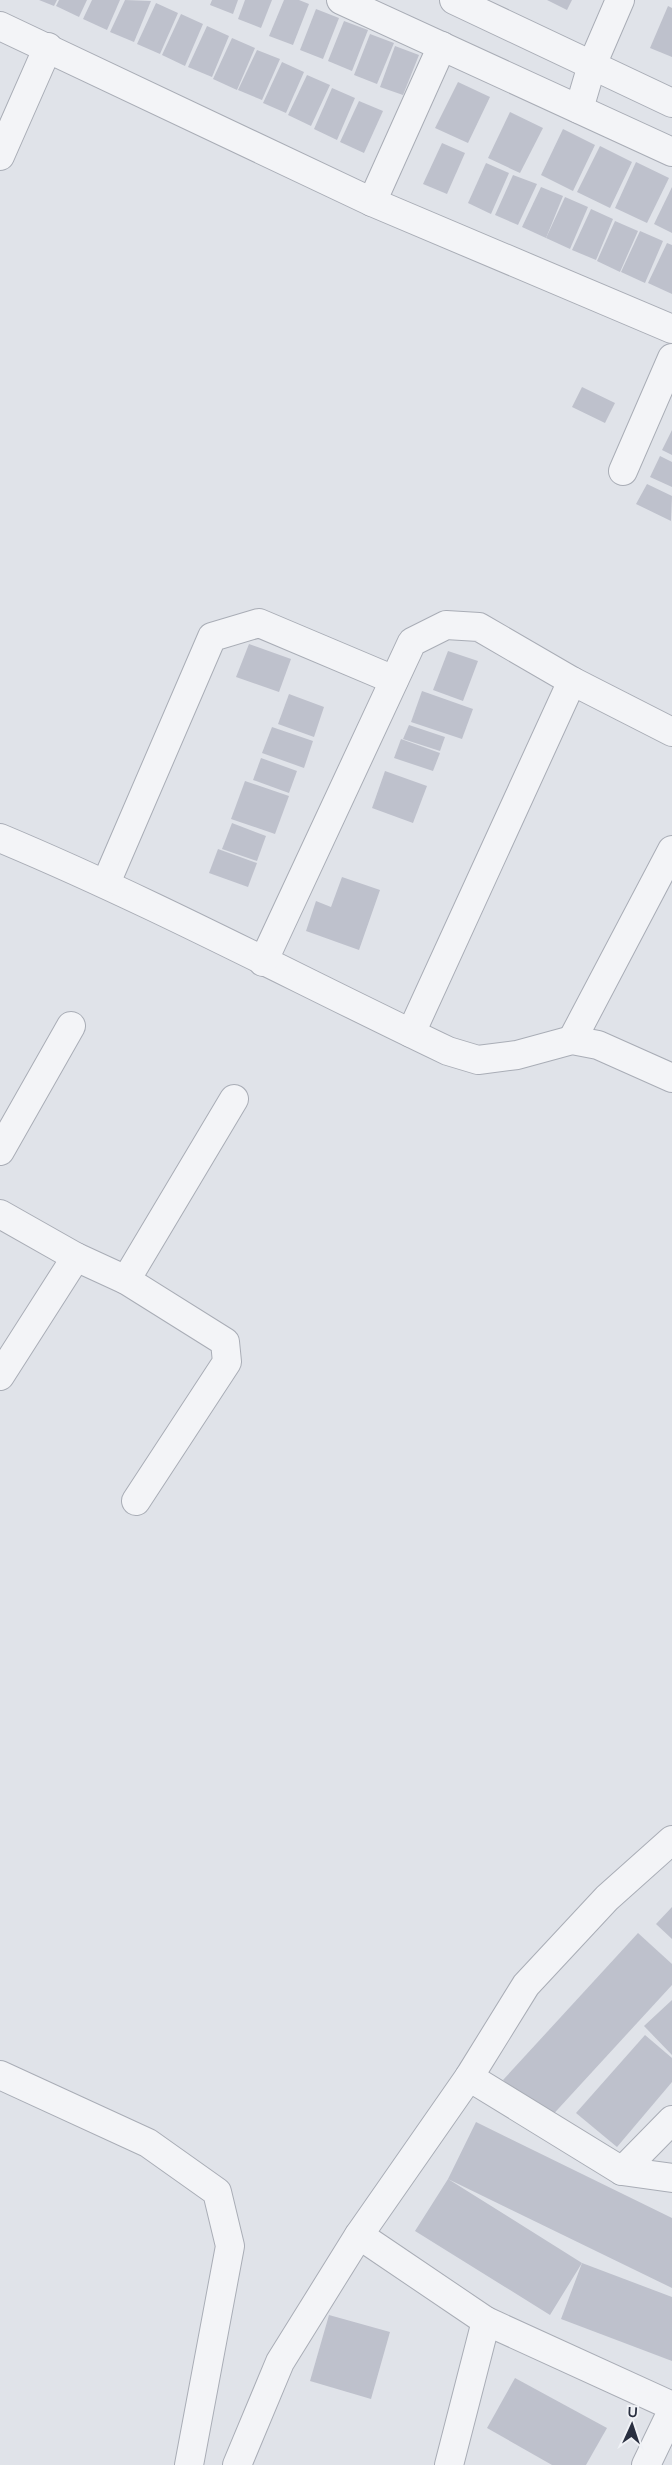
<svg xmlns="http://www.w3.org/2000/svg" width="672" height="2465" font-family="'Nunito Sans',sans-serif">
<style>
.building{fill:#bec1cc}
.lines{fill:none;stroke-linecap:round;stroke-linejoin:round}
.minor-casing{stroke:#a9adb6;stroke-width:30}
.minor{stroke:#f3f4f7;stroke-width:28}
</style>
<rect width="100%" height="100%" fill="#e0e3e9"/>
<g class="building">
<polygon points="39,0 57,0 54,6"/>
<polygon points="59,0 87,0 79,17 56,6"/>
<polygon points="92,0 120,0 107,30 83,19"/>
<polygon points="125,0 151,1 134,42 110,32"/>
<polygon points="212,0 238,0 233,14 210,5"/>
<polygon points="245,0 272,0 261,28 238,19"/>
<polygon points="284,0 299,0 309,4 293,45 269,36"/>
<polygon points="547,0 572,0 567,10"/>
<polygon points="156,3 178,13 160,54 137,44"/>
<polygon points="668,6 672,8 672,57 650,48"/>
<polygon points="316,9 339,18 323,59 300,50"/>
<polygon points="181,14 203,24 185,66 162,55"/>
<polygon points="344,21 368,30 352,71 328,61"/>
<polygon points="207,26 229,36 212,77 188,67"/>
<polygon points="370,34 394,43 377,84 354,75"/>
<polygon points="232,38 255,48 237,90 213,79"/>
<polygon points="395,46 419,55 403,95 380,87"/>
<polygon points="257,50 280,59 262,100 238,90"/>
<polygon points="282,62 304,72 286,113 263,103"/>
<polygon points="307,75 330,85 311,126 288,115"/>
<polygon points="458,82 490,97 468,143 435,128"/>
<polygon points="332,88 355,98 337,140 314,129"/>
<polygon points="359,101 383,111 364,153 340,142"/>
<polygon points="510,112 543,128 520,173 488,158"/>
<polygon points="563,129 595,145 573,191 541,175"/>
<polygon points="442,143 465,153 447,194 423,184"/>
<polygon points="600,146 632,162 610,208 577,192"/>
<polygon points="636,162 669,178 647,223 615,208"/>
<polygon points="486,163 509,173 491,214 468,203"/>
<polygon points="513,175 537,184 518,225 495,215"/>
<polygon points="541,187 563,196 546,238 522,227"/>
<polygon points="672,187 672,233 654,224"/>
<polygon points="565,197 588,207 570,249 546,238"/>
<polygon points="591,209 613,219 596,260 572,250"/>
<polygon points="615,221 638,231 620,272 597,261"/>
<polygon points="640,231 663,241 645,283 621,272"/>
<polygon points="667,243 672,245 672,294 648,283"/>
<polygon points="582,387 615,403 605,423 572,407"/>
<polygon points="672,430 672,455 662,450"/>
<polygon points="660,456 672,462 672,487 650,477"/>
<polygon points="647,484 672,496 671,521 636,504"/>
<polygon points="249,644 291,659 279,692 236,677"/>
<polygon points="448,651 478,661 463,701 433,690"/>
<polygon points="422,691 473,709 462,739 411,722"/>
<polygon points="289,694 324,707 314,737 278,724"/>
<polygon points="409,725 445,737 440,751 403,739"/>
<polygon points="272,727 313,741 304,768 262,753"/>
<polygon points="401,739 440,753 433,771 394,758"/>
<polygon points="261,758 297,771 289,793 253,780"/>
<polygon points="385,771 427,786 413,823 372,808"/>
<polygon points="245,781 289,796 275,834 231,819"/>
<polygon points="232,823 266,836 257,861 222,849"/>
<polygon points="218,849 257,863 248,887 209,873"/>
<polygon points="342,877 380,890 359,950 306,931 316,901 331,907"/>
<polygon points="672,1907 672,1939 656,1924"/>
<polygon points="638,1933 672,1964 672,1985 548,2120 503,2080"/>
<polygon points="672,2000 672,2055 644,2026"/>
<polygon points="645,2035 672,2058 672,2082 617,2147 576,2113"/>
<polygon points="476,2122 672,2218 672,2288 448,2179 582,2263 550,2315 415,2231 448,2179"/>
<polygon points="582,2263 672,2297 672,2361 561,2319"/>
<polygon points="329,2315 390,2332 371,2399 310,2381"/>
<polygon points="515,2378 607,2428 586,2465 552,2465 487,2428"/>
</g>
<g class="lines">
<defs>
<g id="minor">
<polyline points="341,0 672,152"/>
<polyline points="454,0 672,103"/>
<polyline points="0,26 372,202 672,329"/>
<polyline points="579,109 592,65 620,0"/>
<polyline points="0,156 48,47"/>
<polyline points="372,202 442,46"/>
<polyline points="623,471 672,358"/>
<polyline points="572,681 672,732"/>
<path d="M0 838C153 902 299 980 448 1051L478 1060 517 1055 572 1040 598 1045 672 1078"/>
<polyline points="106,883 212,637 259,623 394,680"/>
<polyline points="263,962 412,642 446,625 479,627 572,681 411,1033"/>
<polyline points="572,1040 672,850"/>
<polyline points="0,1151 71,1026"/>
<polyline points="0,1214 76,1257 0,1376"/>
<polyline points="76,1257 126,1280 225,1342 227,1362 136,1501"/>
<polyline points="126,1280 234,1099"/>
<polyline points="0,2075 148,2143 217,2192 230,2246 189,2465"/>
<polyline points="469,2077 622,2171 672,2178"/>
<polyline points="622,2171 672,2120"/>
<polyline points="359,2235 486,2321"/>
<polyline points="237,2465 280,2362 359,2235 469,2077 526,1985 607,1898 672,1840"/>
<polyline points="449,2465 486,2321 672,2406"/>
<polyline points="646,2465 672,2411"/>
</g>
</defs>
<use href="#minor" class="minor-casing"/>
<use href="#minor" class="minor"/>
</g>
<g transform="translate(632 2425) rotate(3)" stroke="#f0f2f6" stroke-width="4" paint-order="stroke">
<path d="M0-4L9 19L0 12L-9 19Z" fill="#292f40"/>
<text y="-8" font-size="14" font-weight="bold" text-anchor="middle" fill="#292f40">U</text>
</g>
</svg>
